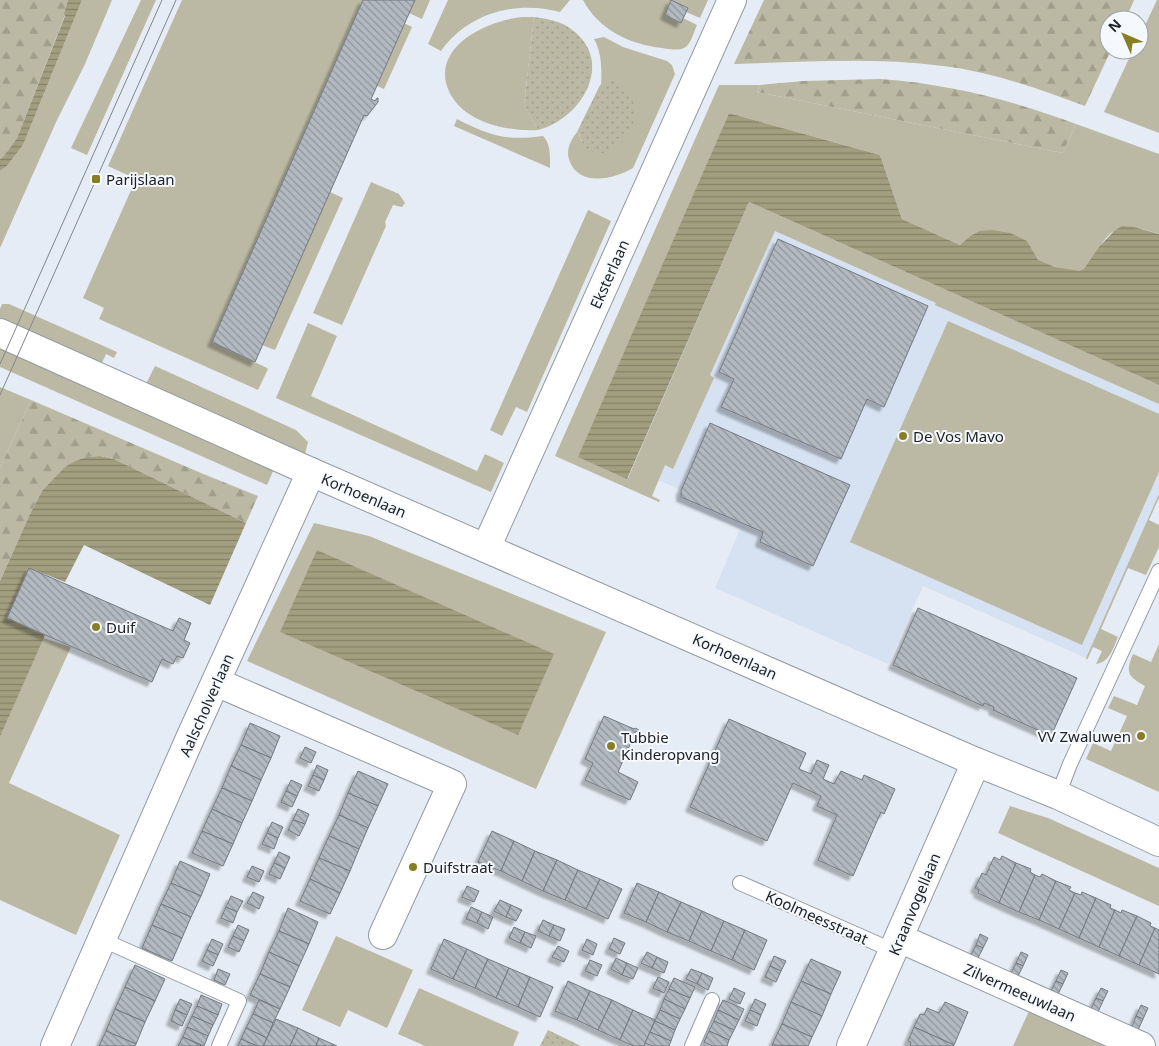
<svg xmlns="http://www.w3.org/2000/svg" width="1159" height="1046" font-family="'Noto Sans',sans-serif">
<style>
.built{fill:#d6e2f1}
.green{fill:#bbb9a3}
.forest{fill:url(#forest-firs)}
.park{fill:url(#park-dots)}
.water{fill:url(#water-rules)}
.building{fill:url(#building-back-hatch);stroke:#737981;filter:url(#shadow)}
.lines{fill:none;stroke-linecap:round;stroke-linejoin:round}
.lane-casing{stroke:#949aa2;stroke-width:16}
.street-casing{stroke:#949aa2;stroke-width:30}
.lane{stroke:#fff;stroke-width:14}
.street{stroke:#fff;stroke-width:28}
.tram{stroke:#81868c;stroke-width:1}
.poi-dot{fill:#887f25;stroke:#f5f9fe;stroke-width:2}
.labels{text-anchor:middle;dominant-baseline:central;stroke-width:4;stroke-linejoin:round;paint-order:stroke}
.poi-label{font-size:15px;fill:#202326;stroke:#f5f9fe;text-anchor:start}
.street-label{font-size:15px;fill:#202326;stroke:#f5f9fe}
</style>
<defs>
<pattern id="forest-firs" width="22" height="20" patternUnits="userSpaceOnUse" patternTransform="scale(1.25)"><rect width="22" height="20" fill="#bbb9a3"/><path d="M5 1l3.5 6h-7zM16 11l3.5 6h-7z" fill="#a09f8c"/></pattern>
<pattern id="park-dots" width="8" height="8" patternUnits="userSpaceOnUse" patternTransform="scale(1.25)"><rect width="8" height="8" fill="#bbb9a3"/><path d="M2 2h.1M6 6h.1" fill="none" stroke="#a09f8c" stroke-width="1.8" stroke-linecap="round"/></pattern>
<pattern id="water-rules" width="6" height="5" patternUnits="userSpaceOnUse" patternTransform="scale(1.25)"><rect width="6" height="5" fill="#a29f80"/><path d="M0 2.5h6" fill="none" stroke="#848169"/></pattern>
<pattern id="building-back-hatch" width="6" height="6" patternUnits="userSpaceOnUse" patternTransform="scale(1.25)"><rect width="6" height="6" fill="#b2b9c1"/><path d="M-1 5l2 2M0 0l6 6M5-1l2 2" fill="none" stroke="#90969d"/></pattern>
<filter id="shadow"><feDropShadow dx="-4.5" dy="4.5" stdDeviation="1" flood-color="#0004"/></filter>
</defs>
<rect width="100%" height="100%" fill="#e5ecf5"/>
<polygon class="built" points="749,202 1159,385 1159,494 1086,658 923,586 888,664 715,588 740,529 677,501 681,490 632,469"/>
<g class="green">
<polygon points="82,0 112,0 85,64 57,120 0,248 0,171 7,166 23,145"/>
<polygon points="141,0 156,0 87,155 71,148"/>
<polygon points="182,0 363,0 212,342 267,368 268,369 258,390 99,319 104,308 83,298 136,179 108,166"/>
<polygon points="415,0 430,0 422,19 409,13"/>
<path d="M448 0H570L560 12C516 0 468 13 441 51L428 44Z"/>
<path d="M583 0H708L700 18 686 12 687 7 671 1 665 15 681 22 683 18 697 25C694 31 691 45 684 48 678 51 668 49 662 48 629 44 599 30 583 0Z"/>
<polygon points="1157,0 1159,0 1159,133 1104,112 1133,50 1139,50 1139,38"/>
<path d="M524 17H534L524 106 538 130C505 132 456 121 446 83 437 42 493 19 524 17Z"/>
<polygon points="404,23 412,27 384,89 377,86"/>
<path d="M604 37 623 47 667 61 672 65 675 74 633 168C615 179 580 187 570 162 565 151 570 141 577 132L579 133C580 141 584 146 591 151 596 120 610 66 594 39Z"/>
<path d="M719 85H760L757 92 1063 153 1076 124 1159 154V234C1145 230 1128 223 1114 231 1100 239 1094 264 1083 270 1075 274 1047 265 1039 261 1033 257 1030 248 1027 241L979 231 970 236 960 245 902 219 880 155 729 113 579 457 628 478 749 202 1159 385V404L935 305 936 303 775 231 710 375 714 378 673 469 665 465 652 496 660 500 659 502 555 456Z"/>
<path d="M457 119C490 136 506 141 543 136 551 144 550 157 550 168L454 126Z"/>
<polygon points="371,182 399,194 405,203 402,207 393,205 385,222 386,226 342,325 313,313"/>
<polygon points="330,192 343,198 275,350 262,345"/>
<polygon points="588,210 611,221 527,412 516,407 502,436 490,430"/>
<polygon points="2,304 9,304 117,352 114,358 106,354 101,365 0,320 0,309"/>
<polygon points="948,321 1159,414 1159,472 1082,645 850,542"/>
<polygon points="308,323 337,336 311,396 477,471 485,454 504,463 491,492 276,398"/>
<polygon points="0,347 274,469 267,485 0,367"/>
<polygon points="155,366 296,430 308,442 305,454 146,384"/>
<polygon points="0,387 31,400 0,468"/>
<path d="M1159 494V498L1149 520 1159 525V547L1146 575 1128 568 1101 629 1118 637C1113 648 1110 662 1096 664L1102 651 1093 647 1087 660 1086 658Z"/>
<polygon points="314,523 369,536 606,632 536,789 247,661"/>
<polygon points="43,638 71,647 9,783 120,835 76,935 0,900 0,737"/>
<path d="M1159 644V792L1086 759 1093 743 1111 751 1127 716 1108 708 1114 696 1137 705 1145 686C1128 677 1125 672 1133 654L1151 662Z"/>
<polygon points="1010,806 1048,818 1159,868 1159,906 998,833"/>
<polygon points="336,936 413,970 387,1028 348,1010 340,1027 302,1010"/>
<polygon points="419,988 519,1032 513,1046 425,1046 398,1034"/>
<polygon points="1030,1009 1115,1046 1013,1046"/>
</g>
<g class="forest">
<polygon points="0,0 68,0 64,13 65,15 17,138 4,156 0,159"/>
<path d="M764 0H1134L1125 20H1109V50H1111L1085 106C1039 89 993 72 943 66 874 57 804 62 734 64Z"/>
<path d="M880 79C950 84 1011 100 1076 124L1063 153 757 92 760 85 804 81Z"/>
<polygon points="31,400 201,473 258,496 246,523 114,459 100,456 86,457 75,461 42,491 30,514 0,581 0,468"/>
</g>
<g class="park">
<path d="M534 17C547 19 561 21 571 29 616 61 582 119 538 130L524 106Z"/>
<path d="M613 80C623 83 628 89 632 98 647 142 588 177 579 133L577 132 600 85Z"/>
<polygon points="548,1030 581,1046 540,1046"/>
</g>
<g class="water">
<polygon points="68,0 82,0 23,145 7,166 0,171 0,159 4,156 17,138 65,16 64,13"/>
<polygon points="729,113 880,155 902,219 960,245 970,236 979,231 992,230 1010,233 1027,241 1038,260 1055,267 1079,271 1084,269 1099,247 1114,231 1122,226 1134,227 1159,234 1159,385 749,202 627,479 578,457"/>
<polygon points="100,456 114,459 246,523 210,605 84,545 65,582 29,568 7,618 45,635 0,737 0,581 30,514 42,491 65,467 75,461 86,457"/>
<polygon points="317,550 554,654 518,735 280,632"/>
</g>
<g class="building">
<polygon points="363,0 415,0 371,99 375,101 377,98 378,98 378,102 367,116 364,115 255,362 212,342"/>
<polygon points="671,0 688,8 681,23 665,15"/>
<polygon points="778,239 928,306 884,407 867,399 841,459 721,407 734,379 719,372"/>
<polygon points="710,423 850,485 813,566 760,542 763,532 681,497 681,491"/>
<polygon points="29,568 173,631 179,618 191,623 184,640 190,643 183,658 177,656 173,664 162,659 152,682 7,618"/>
<polygon points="918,608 1077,678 1051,736 993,710 994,707 984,703 983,706 893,665"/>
<polygon points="604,716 634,729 635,728 639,730 638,732 636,731 618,772 638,782 630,800 585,780 593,763 585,759"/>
<polygon points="729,719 806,753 799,769 811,774 817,760 829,765 823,779 834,784 841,771 862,780 864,775 895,789 884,814 881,812 853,876 818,860 837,815 817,806 821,796 793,783 767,841 690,807"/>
<polygon points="250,723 280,736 271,758 241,745"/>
<polygon points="241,745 271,758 261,780 231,766"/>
<polygon points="305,747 316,752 311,763 300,758"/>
<polygon points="317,765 328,770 324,780 313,775"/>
<polygon points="231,766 261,780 252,801 222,788"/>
<polygon points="358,771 388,784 378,806 348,793"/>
<polygon points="313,775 324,780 319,791 308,786"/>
<polygon points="291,780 302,785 297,796 286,791"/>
<polygon points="222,788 252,801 242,823 212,809"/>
<polygon points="286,791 297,796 292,807 281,802"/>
<polygon points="348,793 378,806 368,828 339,815"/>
<polygon points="212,809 242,823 233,844 202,831"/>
<polygon points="298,809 309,814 305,824 293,820"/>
<polygon points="339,815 368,828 359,849 329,836"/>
<polygon points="293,820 305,824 299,836 288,830"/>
<polygon points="272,822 283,827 278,838 267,833"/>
<polygon points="202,831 233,844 223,866 192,853"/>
<polygon points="492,831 514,841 501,871 478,862"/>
<polygon points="267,833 278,838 274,849 262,844"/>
<polygon points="329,836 359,849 350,871 319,858"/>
<polygon points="514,841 535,851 522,881 501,871"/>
<polygon points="535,851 557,860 543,891 522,881"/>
<polygon points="279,852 290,857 285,868 274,863"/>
<polygon points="1002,856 1016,863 999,903 978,893 979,890 975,888 982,873 986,875 994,857 1000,860"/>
<polygon points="319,858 350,871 340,893 310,879"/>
<polygon points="557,860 578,870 565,900 543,891"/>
<polygon points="180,861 210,874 201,896 171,883"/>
<polygon points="274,863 285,868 280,879 269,874"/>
<polygon points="1016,863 1031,869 1030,872 1035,875 1019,912 999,903"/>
<polygon points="252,866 264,871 259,882 247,877"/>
<polygon points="578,870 600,879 586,909 565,900"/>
<polygon points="1042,874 1056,881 1039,920 1019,912 1035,875 1040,877"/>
<polygon points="310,879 340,893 330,914 300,901"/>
<polygon points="600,879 622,889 608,919 586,909"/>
<polygon points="1056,881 1071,887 1069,890 1075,893 1059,929 1039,920"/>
<polygon points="171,883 201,896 191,917 161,904"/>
<polygon points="637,883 659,892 646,922 624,913"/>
<polygon points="467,886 479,891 474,902 462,897"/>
<polygon points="253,892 264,897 259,909 247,903"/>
<polygon points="659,892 681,902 667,932 646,922"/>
<polygon points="1082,892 1096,898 1079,938 1059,929 1075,893 1081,895"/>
<polygon points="231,896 243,901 237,912 226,907"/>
<polygon points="1096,898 1111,905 1110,908 1115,910 1099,947 1079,938"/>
<polygon points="500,900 511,905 506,917 494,911"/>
<polygon points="681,902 702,911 689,941 667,932"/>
<polygon points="161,904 191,917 182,938 152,925"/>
<polygon points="511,905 522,910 516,921 506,917"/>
<polygon points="226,907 237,912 233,923 221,918"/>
<polygon points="471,907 482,912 477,923 466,919"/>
<polygon points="288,908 318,922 309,944 279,931"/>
<polygon points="1115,910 1121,913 1122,910 1137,916 1119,956 1099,947"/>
<polygon points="702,911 724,921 711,951 689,941"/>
<polygon points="482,912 493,917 488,929 477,923"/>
<polygon points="1137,916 1151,923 1150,926 1155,928 1139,965 1119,956"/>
<polygon points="543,920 554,925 549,936 538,931"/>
<polygon points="724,921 745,930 732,960 711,951"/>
<polygon points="152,925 182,938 172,961 142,948"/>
<polygon points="238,925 249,930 244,941 233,936"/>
<polygon points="554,925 565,929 560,941 549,936"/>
<polygon points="514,927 525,932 520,943 509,938"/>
<polygon points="1155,928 1159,930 1159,974 1139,965"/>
<polygon points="745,930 767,940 754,970 732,960"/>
<polygon points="279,931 309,944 299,966 269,952"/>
<polygon points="525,932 536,936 531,948 520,943"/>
<polygon points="980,934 988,938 983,948 976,945"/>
<polygon points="233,936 244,941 239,952 228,947"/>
<polygon points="614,938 625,943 620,954 609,949"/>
<polygon points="212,939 223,944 218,955 207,950"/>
<polygon points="444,939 467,949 453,979 431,969"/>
<polygon points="587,939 597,944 593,955 582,950"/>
<polygon points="976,945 983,948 978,958 971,955"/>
<polygon points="558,946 569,951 564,962 552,957"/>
<polygon points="467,949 488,959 475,988 453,979"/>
<polygon points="207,950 218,955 213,966 202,961"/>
<polygon points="269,952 299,966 290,987 260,974"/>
<polygon points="647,952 657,957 652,968 641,963"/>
<polygon points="1021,952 1028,955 1023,966 1016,963"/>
<polygon points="774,956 786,961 781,971 770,966"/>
<polygon points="657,957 668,962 664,973 652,968"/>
<polygon points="616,958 627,963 622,975 611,969"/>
<polygon points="488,959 509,968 496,998 475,988"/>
<polygon points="811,959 841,972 831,994 801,981"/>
<polygon points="590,960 602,965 597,976 585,971"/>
<polygon points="627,963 638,968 633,979 622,975"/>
<polygon points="1016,963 1023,966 1018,976 1011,973"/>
<polygon points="135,965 165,979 155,1001 125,987"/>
<polygon points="770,966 781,971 776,982 765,977"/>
<polygon points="509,968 530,977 518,1007 496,998"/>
<polygon points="218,969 230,974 225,985 214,980"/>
<polygon points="691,969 702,973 697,984 686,979"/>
<polygon points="1061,970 1068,973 1063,984 1056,981"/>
<polygon points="702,973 713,978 708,990 697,984"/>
<polygon points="260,974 290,987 280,1009 250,995"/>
<polygon points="530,977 553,987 540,1017 518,1007"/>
<polygon points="658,977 669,982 664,993 653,988"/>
<polygon points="674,978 695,987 690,998 669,989"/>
<polygon points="568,981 590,991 577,1020 555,1011"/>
<polygon points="801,981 831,994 822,1016 791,1002"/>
<polygon points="1056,981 1063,984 1058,994 1051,991"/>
<polygon points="125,987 155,1001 145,1022 115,1009"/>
<polygon points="734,988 745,993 740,1004 729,999"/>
<polygon points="1101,988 1108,991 1103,1001 1096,998"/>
<polygon points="669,989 690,998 685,1009 664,999"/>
<polygon points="590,991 612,1000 598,1030 577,1020"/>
<polygon points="201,995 222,1004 218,1015 197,1006"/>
<polygon points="1096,998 1103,1001 1098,1012 1091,1009"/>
<polygon points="180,999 192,1004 187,1015 175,1010"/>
<polygon points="664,999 685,1009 680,1019 660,1010"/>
<polygon points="755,999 766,1004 761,1015 750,1010"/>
<polygon points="259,1000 280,1009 273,1023 253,1014"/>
<polygon points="612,1000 633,1010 620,1040 598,1030"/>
<polygon points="723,1000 744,1009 739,1020 718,1010"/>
<polygon points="791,1002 822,1016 812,1037 782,1024"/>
<polygon points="945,1002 968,1012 954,1045 914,1027 920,1014 924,1015 927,1008 939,1013"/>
<polygon points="1141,1005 1148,1008 1143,1019 1136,1016"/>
<polygon points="197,1006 218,1015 213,1025 192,1016"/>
<polygon points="115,1009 145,1022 136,1044 106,1031"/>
<polygon points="175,1010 187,1015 182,1026 171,1021"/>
<polygon points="633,1010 655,1020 644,1046 634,1046 620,1040"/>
<polygon points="660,1010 680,1019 675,1030 655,1021"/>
<polygon points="718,1010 739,1020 734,1030 714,1021"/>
<polygon points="750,1010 761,1015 757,1026 745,1021"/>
<polygon points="253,1014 273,1023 267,1038 246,1028"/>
<polygon points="192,1016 213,1025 208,1036 187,1027"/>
<polygon points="1136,1016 1143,1019 1138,1030 1132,1027"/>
<polygon points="276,1019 298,1028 290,1046 263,1046"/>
<polygon points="655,1021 675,1030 671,1041 650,1032"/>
<polygon points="714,1021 734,1030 729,1040 709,1031"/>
<polygon points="782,1024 812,1037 808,1046 772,1045"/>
<polygon points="187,1027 208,1036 204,1046 183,1037"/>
<polygon points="914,1027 954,1045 953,1046 910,1046 911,1042 908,1041"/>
<polygon points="246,1028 267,1038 263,1046 257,1046 241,1039"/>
<polygon points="298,1028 319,1038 316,1046 290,1046"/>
<polygon points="106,1031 136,1044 135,1046 99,1046"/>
<polygon points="709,1031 729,1040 727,1046 713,1046 704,1042"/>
<polygon points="650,1032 671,1041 669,1046 653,1046 645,1043"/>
<polygon points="183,1037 202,1046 178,1046"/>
<polygon points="319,1038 337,1046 316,1046"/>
<polygon points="241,1039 257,1046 238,1046"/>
</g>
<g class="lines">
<defs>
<g id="lane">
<polyline points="1058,795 1070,764 1159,571"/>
<polyline points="740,883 894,951"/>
<polyline points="103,940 239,1001 219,1046"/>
<polyline points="692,1046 712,1000"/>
</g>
<g id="street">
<polyline points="0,333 311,472 976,762 1058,795 1159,842"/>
<polyline points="486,548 732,0"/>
<polyline points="216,682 452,784 383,935"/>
<polyline points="899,938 1141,1046"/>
<polyline points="55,1046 191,736 311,472"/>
<polyline points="851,1046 976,762"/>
</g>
</defs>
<use href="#lane" class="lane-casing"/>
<use href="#street" class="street-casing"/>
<use href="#lane" class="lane"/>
<use href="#street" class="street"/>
<g class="tram">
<polyline points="0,364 162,0"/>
<polyline points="0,395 176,0"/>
</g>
</g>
<g class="poi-dot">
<rect x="91" y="174" width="10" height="10" rx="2.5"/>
<circle cx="903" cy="436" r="5"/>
<circle cx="96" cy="627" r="5"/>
<circle cx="1141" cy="736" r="5"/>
<circle cx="611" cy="746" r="5"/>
<circle cx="413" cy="867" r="5"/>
</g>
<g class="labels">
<g class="poi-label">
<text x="106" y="179">Parijslaan</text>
<text x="913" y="436">De Vos Mavo</text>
<text x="106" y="627">Duif</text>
<text x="1131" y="736" text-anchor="end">VV Zwaluwen</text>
<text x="621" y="737">Tubbie<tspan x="621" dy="17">Kinderopvang</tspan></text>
<text x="423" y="867">Duifstraat</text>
</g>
<g class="street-label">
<text transform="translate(609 274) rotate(-66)">Eksterlaan</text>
<text transform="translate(364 495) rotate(23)">Korhoenlaan</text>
<text transform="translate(735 656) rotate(24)">Korhoenlaan</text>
<text transform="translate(206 705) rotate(-66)">Aalscholverlaan</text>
<text transform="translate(914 904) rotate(-67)">Kraanvogellaan</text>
<text transform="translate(817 917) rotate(24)">Koolmeesstraat</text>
<text transform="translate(1020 992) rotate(24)">Zilvermeeuwlaan</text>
</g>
</g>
<g transform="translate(1124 35) rotate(315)"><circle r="24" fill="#f5f9fe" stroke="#a0a3a8"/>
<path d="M0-4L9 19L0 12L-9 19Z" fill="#887f25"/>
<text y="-8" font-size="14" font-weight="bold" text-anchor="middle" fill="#202326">N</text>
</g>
</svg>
